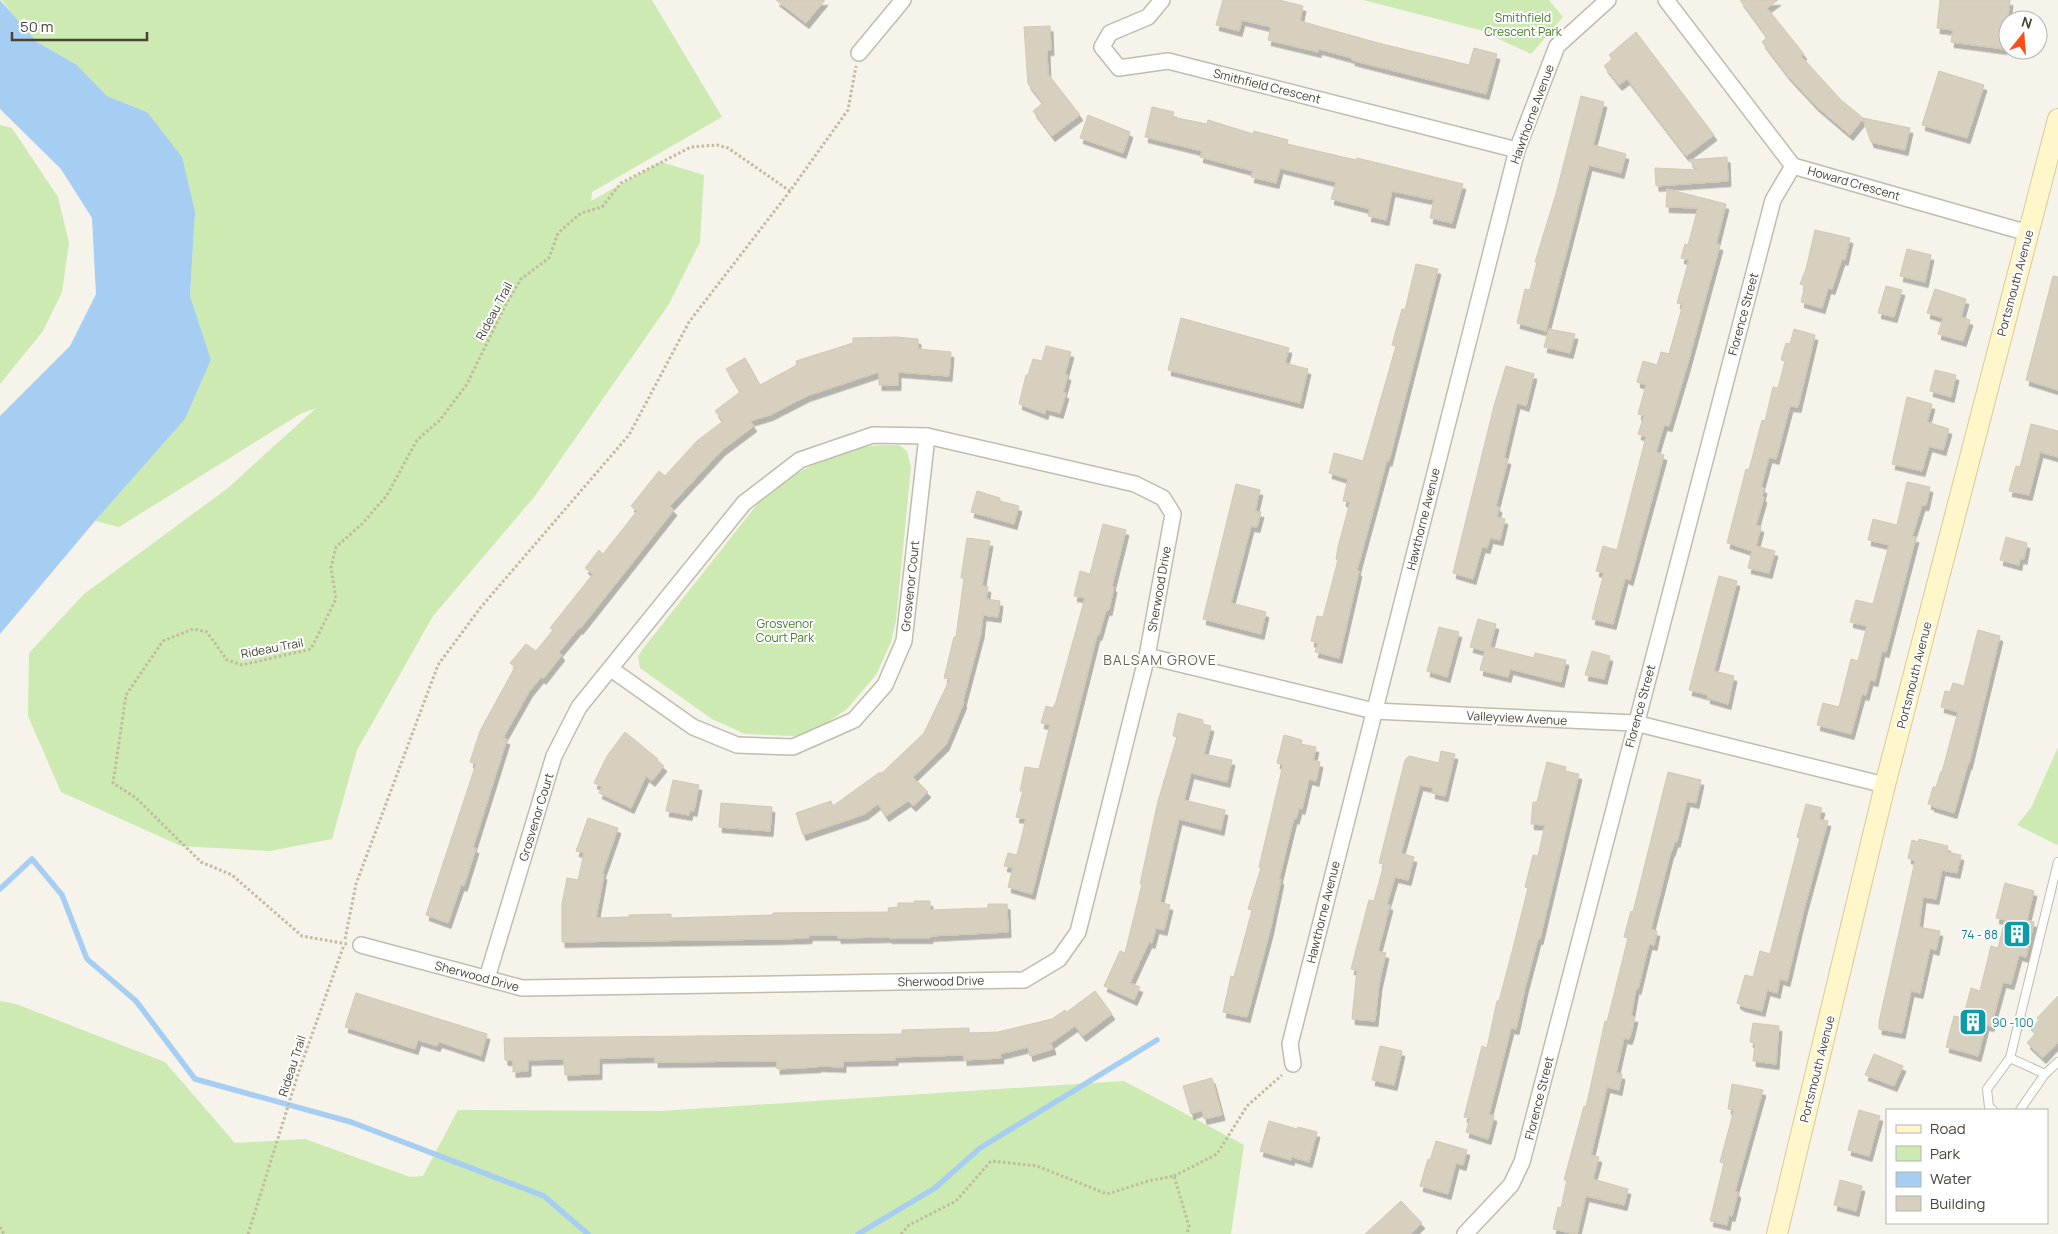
<svg xmlns="http://www.w3.org/2000/svg" width="2058" height="1234" font-family="Manrope,sans-serif">
<style>
.green{fill:#cceab2}
.water{fill:#a6cdf2}
.lines{fill:none;stroke-linecap:round;stroke-linejoin:round}
.stream{stroke:#a6cdf2;stroke-width:5.5}
.building{fill:#d7d0bf;stroke:#d2c8b2;filter:url(#shadow)}
.lane-casing{stroke:#c1bcac;stroke-width:10}
.street-casing{stroke:#c1bcac;stroke-width:18}
.secondary-casing{stroke:#d6ca99;stroke-width:22}
.path{stroke:#c3b99d;stroke-width:3;stroke-dasharray:2.5 2.5;stroke-linecap:butt}
.lane{stroke:#fff;stroke-width:8}
.street{stroke:#fff;stroke-width:15}
.secondary{stroke:#fff6ca;stroke-width:20}
.labels{text-anchor:middle;dominant-baseline:central;stroke-width:4;stroke-linejoin:round;paint-order:stroke}
.park-label{font-size:12px;fill:#427e29;stroke:#fff}
.street-label{font-size:12px;fill:#4a4438;stroke:#fff}
.culture-label{font-size:12px;fill:#0d838f;stroke:#fff;text-anchor:end}
.neighbourhood-label{font-size:14px;letter-spacing:1px;fill:#6d634f;stroke:#fff}
</style>
<defs>
<filter id="shadow"><feDropShadow dx="3" dy="5.5" stdDeviation="0" flood-color="#0004"/></filter>
</defs>
<rect width="100%" height="100%" fill="#f5f3ea"/>
<g class="green">
<polygon points="2,0 652,0 722,117 592,192 591,201 661,162 704,175 700,242 669,304 535,496 433,616 357,750 332,839 270,851 181,846 61,792 28,716 29,653 84,594 228,488 316,408 300,414 119,527 95,521 185,419 211,360 190,296 195,212 147,112 107,96 77,65 37,42 21,26"/>
<polygon points="1363,0 1549,0 1563,17 1531,54 1480,30"/>
<polygon points="0,125 12,128 58,197 69,243 62,292 43,331 0,384"/>
<polygon points="882,445 899,445 907,451 911,467 896,621 891,642 876,675 847,709 822,726 795,736 745,734 712,719 640,668 638,657 642,650 759,502 792,476 828,457 860,447"/>
<polygon points="2058,747 2058,844 2057,845 2017,825 2031,808"/>
<polygon points="0,1001 16,1004 165,1062 235,1143 305,1139 410,1177 423,1176 458,1110 661,1111 1124,1081 1244,1145 1231,1234 0,1234"/>
</g>
<polygon class="water" points="0,0 37,42 77,65 107,96 147,112 182,157 195,212 190,296 211,360 185,419 95,521 0,634 0,416 70,346 96,294 92,218 61,169 0,109"/>
<g class="lines">
<g class="stream">
<polyline points="0,889 32,859 62,895 87,959 136,1001 195,1079 351,1122 544,1196 588,1234"/>
<polyline points="858,1234 935,1188 980,1148 1157,1040"/>
</g>
</g>
<g class="building">
<polygon points="776,0 825,0 806,23"/>
<polygon points="1223,0 1279,0 1303,6 1300,21 1378,43 1469,65 1474,48 1497,54 1486,94 1359,62 1352,60 1352,58 1319,49 1318,52 1268,40 1271,27 1242,20 1239,31 1216,25"/>
<polygon points="1740,0 1778,0 1767,8 1804,54 1801,56 1841,100 1863,118 1910,128 1905,150 1871,142 1863,119 1850,135 1816,106 1787,75 1762,42 1767,37"/>
<polygon points="1940,0 2010,0 2004,49 1951,42 1953,30 1937,28"/>
<polygon points="1050,26 1051,50 1047,50 1048,74 1080,115 1052,136 1033,111 1043,103 1028,84 1024,27"/>
<polygon points="1636,32 1714,135 1686,156 1627,79 1619,85 1604,66 1612,59 1609,55"/>
<polygon points="1939,71 1984,85 1967,138 1922,125"/>
<polygon points="1581,96 1604,102 1593,145 1626,154 1621,173 1589,165 1546,331 1517,323 1525,289 1530,290 1537,262 1535,262 1556,194"/>
<polygon points="1152,107 1174,112 1172,117 1207,124 1208,120 1253,134 1254,131 1288,140 1287,144 1356,160 1357,158 1463,184 1452,223 1430,218 1434,200 1392,191 1386,220 1368,216 1370,209 1331,199 1336,182 1280,168 1276,183 1251,177 1253,171 1200,157 1202,151 1145,137"/>
<polygon points="1088,115 1130,132 1123,153 1080,138"/>
<polygon points="1727,157 1728,181 1656,186 1655,168 1697,170 1689,160"/>
<polygon points="1667,189 1726,204 1716,244 1720,245 1687,366 1669,426 1664,425 1656,452 1664,455 1646,521 1630,580 1625,578 1613,624 1592,619 1604,573 1596,571 1603,546 1617,550 1646,437 1638,434 1644,416 1638,414 1646,385 1637,382 1643,361 1657,365 1661,352 1669,354 1683,304 1677,303 1689,260 1681,258 1685,244 1688,245 1698,208 1666,207"/>
<polygon points="1815,230 1850,238 1845,260 1842,259 1832,289 1828,288 1822,308 1801,302 1805,286 1800,284 1806,269"/>
<polygon points="1907,249 1931,255 1925,282 1900,276"/>
<polygon points="1416,264 1438,269 1389,461 1387,460 1357,570 1359,571 1339,658 1315,652 1318,643 1311,641 1317,616 1323,617 1338,560 1336,559 1338,547 1350,502 1343,501 1348,479 1329,473 1334,453 1363,461 1396,346 1392,345 1402,309 1405,310"/>
<polygon points="2053,276 2058,277 2058,390 2026,380"/>
<polygon points="1886,286 1902,290 1894,317 1878,313"/>
<polygon points="1935,289 1966,299 1961,317 1970,320 1963,341 1938,334 1943,318 1927,313"/>
<polygon points="1181,318 1289,348 1285,363 1308,369 1300,403 1168,370"/>
<polygon points="1549,329 1575,334 1570,353 1544,347"/>
<polygon points="1794,329 1815,335 1798,407 1790,406 1776,459 1769,457 1761,487 1764,488 1762,496 1764,497 1756,525 1761,527 1756,546 1775,551 1769,573 1748,568 1752,551 1727,543 1746,469 1749,470 1762,420 1765,421 1773,387 1778,388 1785,361 1781,360 1786,343 1790,344"/>
<polygon points="897,337 918,339 918,349 951,352 949,376 898,372 898,385 879,385 879,372 807,396 770,415 750,421 754,426 722,450 670,506 674,510 580,629 579,628 559,652 562,655 543,679 541,677 529,692 503,738 507,739 473,847 476,848 464,886 461,885 448,923 426,915 476,764 470,762 480,731 515,667 510,663 526,644 536,651 553,630 550,628 593,574 585,568 599,550 603,554 637,511 631,506 659,471 665,476 697,441 723,421 715,411 740,392 726,369 745,358 760,385 797,365 796,361 853,343 853,338"/>
<polygon points="1046,346 1071,352 1065,374 1068,375 1063,393 1066,393 1060,413 1046,409 1045,414 1019,404 1026,375 1028,375 1033,359 1042,361"/>
<polygon points="1506,366 1534,374 1526,406 1517,403 1504,458 1508,459 1496,506 1499,507 1497,517 1505,519 1500,540 1490,538 1487,548 1482,547 1473,579 1453,573 1494,406"/>
<polygon points="1935,370 1956,375 1951,397 1930,391"/>
<polygon points="1907,397 1932,404 1927,422 1949,429 1943,450 1929,446 1922,471 1892,464"/>
<polygon points="2031,424 2058,431 2058,457 2040,452 2029,495 2009,491 2016,466 2020,467"/>
<polygon points="1907,482 1930,487 1926,505 1922,505 1912,537 1916,537 1886,652 1882,651 1875,681 1870,680 1866,695 1862,694 1851,734 1817,725 1823,703 1839,707 1851,659 1858,661 1867,626 1850,622 1856,600 1873,604 1889,545 1868,540 1873,519 1897,525"/>
<polygon points="1236,484 1260,490 1255,511 1261,512 1257,527 1251,526 1231,603 1266,612 1261,634 1203,619"/>
<polygon points="977,491 1000,498 1000,501 1019,506 1014,524 971,512"/>
<polygon points="1103,524 1126,530 1112,586 1114,587 1109,610 1106,610 1099,635 1097,635 1032,894 1008,887 1013,868 1004,866 1008,853 1017,855 1026,819 1016,817 1023,791 1020,791 1025,767 1039,769 1050,725 1041,723 1046,706 1053,708 1056,702 1085,598 1074,596 1080,571 1090,574"/>
<polygon points="2006,537 2027,543 2024,559 2020,558 2019,565 2000,560"/>
<polygon points="967,538 990,541 982,586 988,587 986,599 1000,601 998,617 983,615 981,633 963,701 964,702 946,745 913,777 928,792 913,806 908,801 886,816 878,804 865,814 803,835 796,813 831,801 833,806 880,772 881,774 924,733 950,679 944,678 954,637 956,637 964,578 961,578"/>
<polygon points="1719,576 1737,581 1714,671 1734,676 1728,704 1707,698 1708,695 1689,690"/>
<polygon points="1478,619 1496,624 1490,647 1534,658 1535,653 1566,660 1561,682 1510,669 1508,677 1480,670 1485,651 1470,647"/>
<polygon points="1439,627 1459,632 1447,677 1427,671"/>
<polygon points="1978,630 2000,636 1969,764 1968,764 1954,813 1931,806 1932,804 1928,804 1933,787 1936,787 1941,771 1942,772 1958,712 1941,707 1945,691 1950,692 1953,683 1964,686"/>
<polygon points="1592,651 1610,656 1604,679 1585,675"/>
<polygon points="1178,713 1203,720 1203,724 1211,726 1204,754 1232,760 1227,782 1191,773 1184,800 1225,810 1221,830 1179,819 1160,902 1170,905 1164,930 1156,928 1152,943 1149,942 1130,983 1140,987 1134,1000 1104,986 1120,951 1125,953 1142,884 1140,884 1158,801 1177,737 1173,736"/>
<polygon points="625,732 658,759 657,760 664,766 652,781 646,776 631,808 599,793 602,787 594,783 607,756"/>
<polygon points="1284,735 1302,740 1301,744 1316,747 1313,760 1320,762 1316,781 1309,779 1302,809 1299,808 1296,819 1294,818 1279,879 1281,879 1270,931 1247,1017 1223,1012 1231,976 1234,977 1252,910 1248,909 1261,868 1259,867 1283,765 1277,763"/>
<polygon points="1441,751 1455,754 1445,796 1432,793 1433,788 1420,785 1401,853 1414,857 1408,880 1395,877 1387,904 1390,905 1378,951 1386,953 1379,984 1375,1021 1352,1019 1357,970 1351,969 1369,900 1374,901 1384,864 1379,863 1405,760 1409,756 1439,763"/>
<polygon points="1547,762 1566,767 1565,771 1579,774 1540,939 1538,939 1525,988 1516,1029 1511,1028 1489,1114 1494,1116 1488,1139 1466,1132 1470,1118 1464,1117 1482,1046 1487,1048 1497,1001 1499,1001 1513,948 1528,888 1525,887 1533,855 1538,856 1545,825 1531,824 1533,802 1537,802"/>
<polygon points="1668,772 1701,780 1696,803 1687,801 1677,842 1675,841 1672,851 1671,851 1651,929 1657,931 1654,945 1649,944 1638,989 1636,988 1631,1016 1635,1017 1631,1034 1629,1039 1624,1038 1616,1073 1622,1074 1619,1090 1607,1087 1591,1155 1599,1157 1593,1179 1628,1189 1624,1205 1586,1196 1577,1234 1575,1234 1553,1229 1558,1207 1561,1208 1567,1180 1564,1180 1584,1106 1586,1107 1605,1021 1607,1022 1628,938 1624,937 1631,911 1633,912"/>
<polygon points="673,780 699,785 694,811 690,810 689,815 666,811"/>
<polygon points="721,803 772,807 770,831 719,827"/>
<polygon points="1806,804 1822,808 1819,819 1828,821 1804,909 1787,981 1780,979 1777,993 1767,990 1762,1011 1742,1006 1737,1003 1745,975 1753,977 1760,951 1770,954 1800,838 1797,837"/>
<polygon points="588,818 618,828 602,874 604,874 596,918 629,917 629,915 671,914 671,918 773,915 773,913 889,912 888,908 898,907 898,903 915,903 914,901 930,901 930,910 988,908 988,904 1007,904 1008,932 930,936 930,938 889,938 889,937 838,938 838,935 809,935 809,938 781,939 562,942 562,904 567,878 578,880 584,853 576,851"/>
<polygon points="1919,839 1948,846 1947,852 1961,855 1957,873 1942,870 1936,899 1923,897 1919,927 1940,931 1936,950 1930,948 1920,993 1911,991 1902,1033 1879,1029 1879,1022 1915,861 1908,858 1912,840 1918,842"/>
<polygon points="2005,883 2034,891 2027,920 2034,922 2026,957 2019,955 2011,984 2003,982 1991,1026 1986,1025 1978,1056 1946,1047 1954,1016 1963,1018 1971,988 1980,991 1991,946 1998,948 2005,920 1996,918"/>
<polygon points="1095,991 1112,1014 1083,1036 1075,1026 1051,1043 1053,1049 1030,1056 1028,1047 1000,1054 1001,1058 964,1060 964,1055 895,1057 895,1060 843,1061 843,1067 818,1066 818,1067 777,1069 777,1061 655,1062 655,1057 599,1058 599,1074 565,1075 564,1059 528,1060 528,1071 513,1072 513,1060 505,1060 504,1038 902,1034 902,1030 969,1028 969,1033 998,1032 1052,1019 1065,1010 1067,1012"/>
<polygon points="356,993 487,1034 481,1056 439,1042 437,1046 418,1040 415,1049 345,1027"/>
<polygon points="2058,996 2058,1042 2043,1058 2027,1043 2035,1034 2031,1030 2039,1020 2037,1018"/>
<polygon points="1753,1023 1779,1026 1776,1064 1753,1061 1755,1043 1750,1042"/>
<polygon points="1380,1046 1402,1051 1394,1085 1372,1080"/>
<polygon points="1874,1054 1903,1066 1894,1086 1865,1075"/>
<polygon points="1212,1078 1222,1115 1204,1119 1202,1110 1191,1114 1183,1086"/>
<polygon points="1732,1084 1763,1090 1735,1191 1738,1192 1732,1216 1729,1215 1727,1225 1710,1221 1724,1163 1720,1162 1734,1110 1728,1109"/>
<polygon points="1859,1110 1880,1116 1869,1156 1848,1150"/>
<polygon points="1269,1121 1297,1129 1298,1127 1317,1132 1309,1162 1292,1157 1291,1160 1260,1151"/>
<polygon points="1436,1141 1467,1150 1463,1165 1456,1163 1448,1194 1420,1186 1427,1162 1428,1159 1430,1160"/>
<polygon points="1840,1180 1862,1186 1856,1211 1834,1205"/>
<polygon points="1401,1201 1422,1223 1410,1234 1365,1234"/>
</g>
<g class="lines">
<defs>
<g id="lane">
<polyline points="2058,862 2010,1058 2045,1074 2058,1062"/>
<polyline points="1993,1110 1989,1107 1987,1089 2010,1058"/>
<polyline points="2020,1110 2045,1074"/>
</g>
<g id="street">
<polyline points="1162,0 1148,17 1110,33 1102,47 1119,68 1168,61 1517,150"/>
<polyline points="1666,0 1793,166 2028,233"/>
<polyline points="859,53 903,0"/>
<polyline points="1147,656 1374,711 1635,723 1885,785"/>
<polyline points="611,669 693,727 737,745 793,747 854,720 885,685 904,641 927,436"/>
<polyline points="361,945 522,988 1024,980 1059,959 1078,932 1147,656 1173,514 1163,498 1135,484 927,436 873,435 800,460 744,503 579,707 554,756 487,978"/>
<polyline points="1293,1064 1290,1044 1517,150 1557,46 1608,0"/>
<polyline points="1465,1234 1511,1185 1522,1162 1773,200 1793,166"/>
</g>
<polyline id="secondary" points="1777,1234 1885,785 2058,119"/>
</defs>
<use href="#lane" class="lane-casing"/>
<use href="#street" class="street-casing"/>
<use href="#secondary" class="secondary-casing"/>
<g class="path">
<polyline points="345,939 356,884 438,665 481,607 629,435 689,322 790,191 848,110 856,66"/>
<polyline points="347,944 302,936 232,875 201,862 136,798 113,783 126,695 163,641 193,629 207,632 227,660 242,665 311,649 336,599 331,568 336,547 362,524 387,495 417,440 440,420 467,384 506,304 521,279 549,258 558,233 581,213 602,207 621,183 691,147 717,145 728,148 790,191"/>
<polyline points="1174,1176 1217,1154 1247,1106 1282,1075"/>
<polyline points="0,1227 4,1234"/>
<polyline points="248,1234 299,1071 344,945"/>
<polyline points="901,1234 909,1225 956,1201 991,1161 1037,1166 1107,1194 1148,1181 1174,1176 1189,1226 1187,1234"/>
</g>
<use href="#lane" class="lane"/>
<use href="#street" class="street"/>
<use href="#secondary" class="secondary"/>
</g>
<defs>
<symbol id="building-square" viewBox="-11 -11 22 22"><rect x="-9" y="-9" width="18" height="18" rx="4" fill="#0f9aa8" stroke="#fff"/><path d="M-4-6H4V6H1V3H-1V6H-4ZM-2.5-4.3h1.7v1.8h-1.7ZM.8-4.3h1.7v1.8H.8ZM-2.5-1h1.7V.8h-1.7ZM.8-1h1.7V.8H.8Z" fill="#fff"/></symbol>
</defs>
<g fill-rule="evenodd">
<use href="#building-square" x="2001" y="918" width="32" height="32"/>
<use href="#building-square" x="1957" y="1006" width="32" height="32"/>
</g>
<g class="labels">
<g class="park-label">
<text x="1523" y="17">Smithfield<tspan x="1523" dy="14">Crescent Park</tspan></text>
<text x="785" y="623">Grosvenor<tspan x="785" dy="14">Court Park</tspan></text>
</g>
<g class="street-label">
<text transform="translate(1267 86) rotate(14)">Smithfield Crescent</text>
<text transform="translate(1532 114) rotate(-70)">Hawthorne Avenue</text>
<text transform="translate(1854 183) rotate(16)">Howard Crescent</text>
<text transform="translate(2015 283) rotate(-75)">Portsmouth Avenue</text>
<text transform="translate(494 311) rotate(-62)">Rideau Trail</text>
<text transform="translate(1743 314) rotate(-75)">Florence Street</text>
<text transform="translate(1423 519) rotate(-76)">Hawthorne Avenue</text>
<text transform="translate(910 586) rotate(-84)">Grosvenor Court</text>
<text transform="translate(1159 589) rotate(-80)">Sherwood Drive</text>
<text transform="translate(272 648) rotate(-11)">Rideau Trail</text>
<text transform="translate(1914 675) rotate(-76)">Portsmouth Avenue</text>
<text transform="translate(1640 706) rotate(-75)">Florence Street</text>
<text transform="translate(1517 718) rotate(3)">Valleyview Avenue</text>
<text transform="translate(536 817) rotate(-73)">Grosvenor Court</text>
<text transform="translate(1323 912) rotate(-76)">Hawthorne Avenue</text>
<text transform="translate(477 976) rotate(15)">Sherwood Drive</text>
<text transform="translate(941 981) rotate(-1)">Sherwood Drive</text>
<text transform="translate(292 1066) rotate(-72)">Rideau Trail</text>
<text transform="translate(1817 1069) rotate(-76)">Portsmouth Avenue</text>
<text transform="translate(1539 1098) rotate(-76)">Florence Street</text>
</g>
<g class="culture-label">
<text x="1998" y="934">74 - 88</text>
<text x="1992" y="1022" text-anchor="start">90 -100</text>
</g>
<g class="neighbourhood-label">
<text x="1160" y="659">BALSAM GROVE</text>
</g>
</g>
<rect x="1886" y="1109" width="162" height="115" fill="#ffffff" stroke="#b7b4af"/>
<rect x="1896" y="1125" width="25" height="8" fill="#fff6ca" stroke="#b7b4af"/>
<text x="1930" y="1134" font-size="15" fill="#4a4438">Road</text>
<rect x="1896" y="1146" width="25" height="15" fill="#cceab2" stroke="#b7b4af"/>
<text x="1930" y="1159" font-size="15" fill="#4a4438">Park</text>
<rect x="1896" y="1172" width="25" height="15" fill="#a6cdf2" stroke="#b7b4af"/>
<text x="1930" y="1184" font-size="15" fill="#4a4438">Water</text>
<rect x="1896" y="1196" width="25" height="15" fill="#d7d0bf" stroke="#b7b4af"/>
<text x="1930" y="1209" font-size="15" fill="#4a4438">Building</text>
<g transform="translate(2023 35) rotate(17)"><circle r="24" fill="#ffffff" stroke="#b7b4af"/>
<path d="M0-4L9 19L0 12L-9 19Z" fill="#fe4d18"/>
<text y="-8" font-size="14" font-weight="bold" text-anchor="middle" fill="#4a4438">N</text>
</g>
<path d="M12 32v8h135v-8" fill="none" stroke="#4a4438" stroke-width="2.5"/>
<text x="20" y="32" font-size="15" fill="#4a4438" stroke="#ffffff" stroke-width="4" paint-order="stroke">50 m</text>
</svg>
